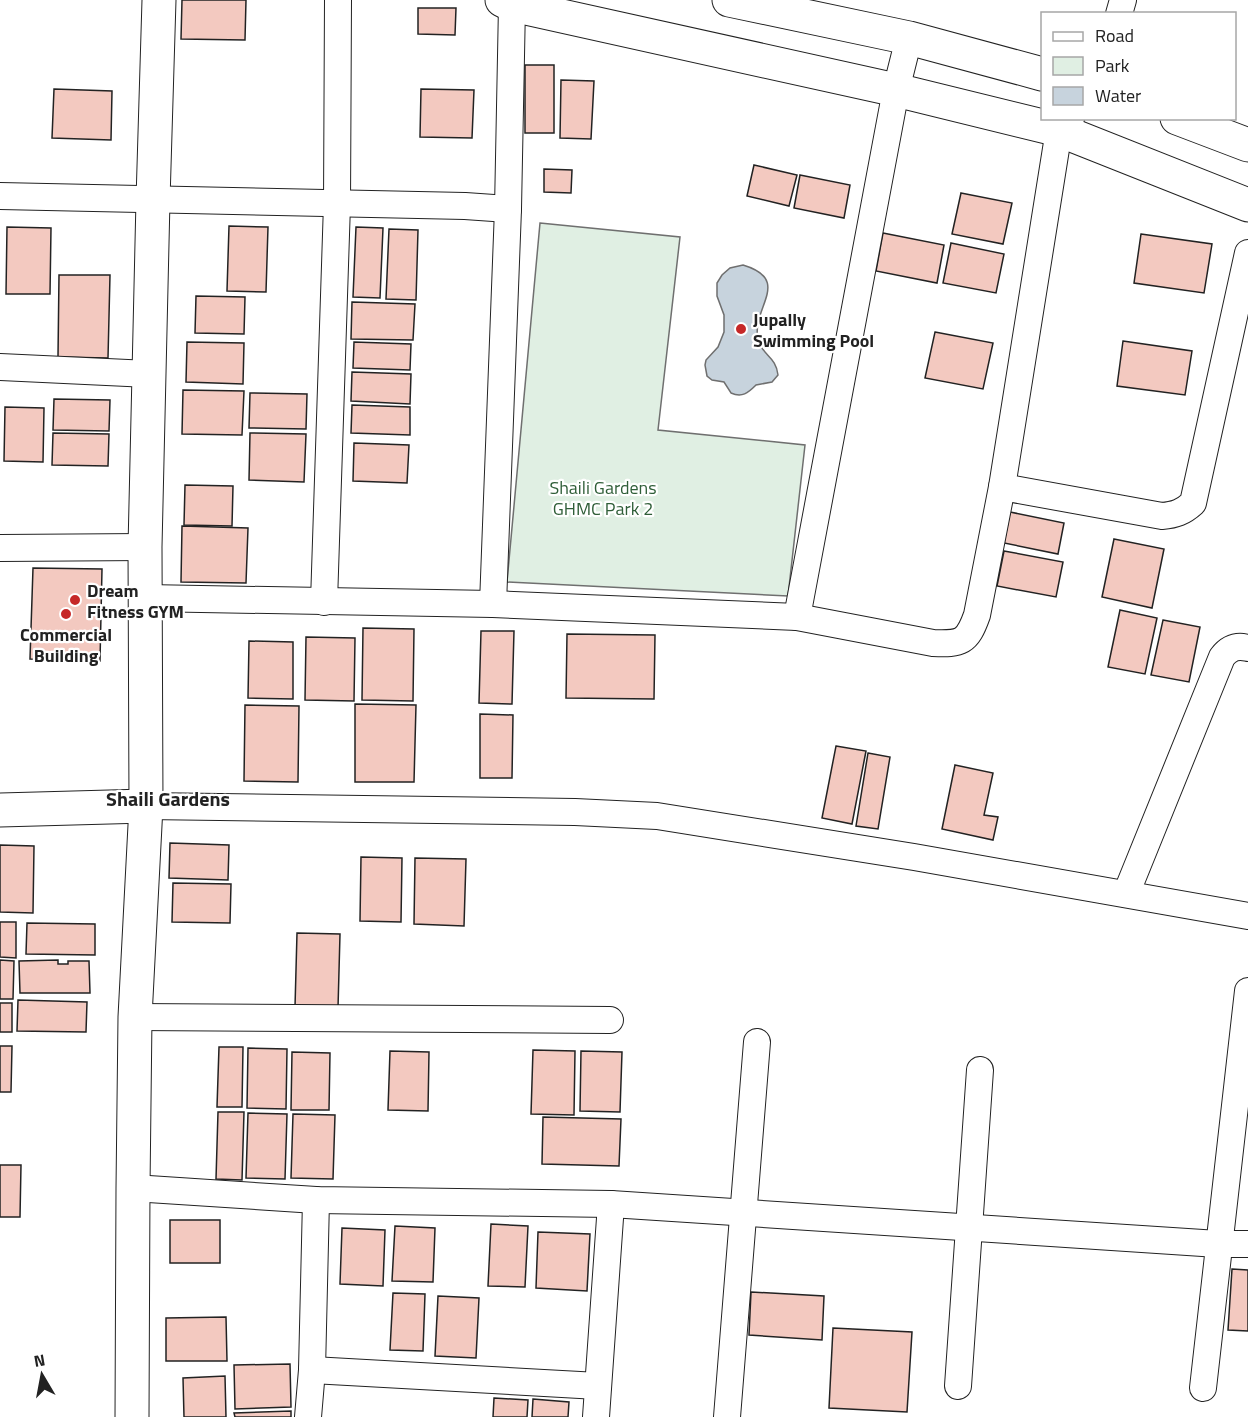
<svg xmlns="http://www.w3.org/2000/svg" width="1248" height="1417" font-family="'Titillium Web',sans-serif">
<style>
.green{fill:#e0efe3;stroke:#6f6f6f;stroke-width:1.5}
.water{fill:#c7d3dd;stroke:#6f6f6f;stroke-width:1.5}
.building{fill:#f3c9c0;stroke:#222;stroke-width:1.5}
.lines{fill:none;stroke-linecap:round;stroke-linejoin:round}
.minor-casing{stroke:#222;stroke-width:28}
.tertiary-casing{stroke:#222;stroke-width:35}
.minor{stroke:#fff;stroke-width:26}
.tertiary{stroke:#fff;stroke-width:33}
.poi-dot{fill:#c62828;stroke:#fff;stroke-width:2}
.labels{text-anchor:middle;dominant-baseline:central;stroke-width:4.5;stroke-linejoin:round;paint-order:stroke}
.poi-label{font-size:18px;font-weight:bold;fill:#222;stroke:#fff;text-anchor:start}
.park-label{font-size:18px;fill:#2f5e38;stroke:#fff}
.neighbourhood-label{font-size:20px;font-weight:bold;fill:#222;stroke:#fff}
</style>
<rect width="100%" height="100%" fill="#fff"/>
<polygon class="green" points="540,223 680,237 658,430 805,445 788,596 507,582"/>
<path class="water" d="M743 265C793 280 751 308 758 339 762 356 776 356 778 375L772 382 756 385C748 393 742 398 731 393L724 382 712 380 707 376 705 365 706 360 718 347 724 332V315L717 296V283L722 275 730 268Z"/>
<g class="building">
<polygon points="182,0 246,0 245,40 181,39"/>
<polygon points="418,8 456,8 455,35 418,34"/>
<rect x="525" y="65" width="29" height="68"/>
<polygon points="561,80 594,81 591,139 560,138"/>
<polygon points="54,89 112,91 111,140 52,138"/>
<polygon points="421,89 474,90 472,138 420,137"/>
<polygon points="754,165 797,175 789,206 747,196"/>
<polygon points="544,169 572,170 571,193 544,192"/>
<polygon points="800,175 850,185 844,218 794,208"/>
<polygon points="961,193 1012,203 1003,244 952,234"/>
<polygon points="229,226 268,227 266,292 227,291"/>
<polygon points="7,227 51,228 50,294 6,294"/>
<polygon points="356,227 383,228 380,298 353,297"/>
<polygon points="389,229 418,230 416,300 386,299"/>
<polygon points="883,233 944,245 937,283 876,271"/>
<polygon points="1141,234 1212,244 1204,293 1134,283"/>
<polygon points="951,243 1004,254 996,293 943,283"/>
<polygon points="59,275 110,275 108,358 58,357"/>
<polygon points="196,296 245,297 244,334 195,333"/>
<polygon points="352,302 415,304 413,340 351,339"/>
<polygon points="935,332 993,343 983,389 925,378"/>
<polygon points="1123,341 1192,351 1185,395 1117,386"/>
<polygon points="187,342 244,343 243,384 186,382"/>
<polygon points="354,342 411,344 410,370 353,368"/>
<polygon points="352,372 411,374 410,404 351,401"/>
<polygon points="183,390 244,391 242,435 182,434"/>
<polygon points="250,393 307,394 306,429 249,428"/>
<polygon points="54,399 110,400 109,431 53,430"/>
<polygon points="352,405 410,407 410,435 351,433"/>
<polygon points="5,407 44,408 43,462 4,461"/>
<polygon points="53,433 109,434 108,466 52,465"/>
<polygon points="250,433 306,434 304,482 249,480"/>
<polygon points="354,443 409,445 407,483 353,481"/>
<polygon points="185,485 233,486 232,526 184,525"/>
<polygon points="1010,512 1064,523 1058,554 1004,543"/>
<polygon points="182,526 248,528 246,583 181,582"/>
<polygon points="1114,539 1164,549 1152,608 1102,597"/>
<polygon points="1004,551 1063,562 1056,597 997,586"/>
<polygon points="33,568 102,569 100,661 30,659"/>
<polygon points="1120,610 1157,618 1145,674 1108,667"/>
<polygon points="1163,620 1200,627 1189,682 1151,675"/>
<polygon points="363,628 414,629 413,701 362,700"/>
<polygon points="481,631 514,631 512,704 479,703"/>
<polygon points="567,634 655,635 654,699 566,698"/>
<polygon points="306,637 355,638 354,701 305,700"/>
<polygon points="249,641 293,642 293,699 248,698"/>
<polygon points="355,704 416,705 414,782 355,782"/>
<polygon points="245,705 299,706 298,782 244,781"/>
<polygon points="480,714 513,715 512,778 480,778"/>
<polygon points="836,746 866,751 852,824 822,818"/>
<polygon points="868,753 890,757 878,829 856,826"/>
<polygon points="955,765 993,773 984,815 998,817 993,840 942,829"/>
<polygon points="170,843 229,845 228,880 169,878"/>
<polygon points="0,845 34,846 33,913 0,912"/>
<polygon points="361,857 402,858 401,922 360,921"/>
<polygon points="415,858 466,859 464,926 414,924"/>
<polygon points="173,883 231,884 230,923 172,922"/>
<polygon points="0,922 16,922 16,958 0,957"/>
<polygon points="27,923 95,924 95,955 26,954"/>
<polygon points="297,933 340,934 338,1008 295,1007"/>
<polygon points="0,960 14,961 13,999 0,999"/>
<polygon points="58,960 58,964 68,964 68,961 89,961 90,993 20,993 19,961"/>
<polygon points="18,1000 87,1002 86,1032 17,1031"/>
<rect x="0" y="1003" width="12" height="29"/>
<polygon points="0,1046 12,1046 11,1092 0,1092"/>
<polygon points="219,1047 243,1047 242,1107 217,1107"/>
<polygon points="248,1048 287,1049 286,1109 247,1108"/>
<polygon points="533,1050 575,1051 574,1115 531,1114"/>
<polygon points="390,1051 429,1052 428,1111 388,1110"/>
<polygon points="581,1051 622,1052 620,1112 580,1111"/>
<polygon points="292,1052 330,1053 329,1110 291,1110"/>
<polygon points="218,1112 244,1112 242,1180 216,1179"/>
<polygon points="248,1113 287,1114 285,1179 246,1178"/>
<polygon points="293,1114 335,1115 333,1179 291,1178"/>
<polygon points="543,1117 621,1119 619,1166 542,1164"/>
<polygon points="0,1165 21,1165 20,1217 0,1217"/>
<rect x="170" y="1220" width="50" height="43"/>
<polygon points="491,1224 528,1226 525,1287 488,1286"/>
<polygon points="395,1226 435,1228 433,1282 392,1281"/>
<polygon points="342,1228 385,1230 383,1286 340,1284"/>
<polygon points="538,1232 590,1234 587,1291 536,1288"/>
<polygon points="1232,1269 1248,1270 1248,1331 1228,1330"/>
<polygon points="751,1292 824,1296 822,1340 749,1335"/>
<polygon points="393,1293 425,1294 423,1351 390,1350"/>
<polygon points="438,1296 479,1298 476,1358 435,1356"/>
<polygon points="226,1317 227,1361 166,1361 166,1318"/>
<polygon points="833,1328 912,1332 907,1412 829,1408"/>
<polygon points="290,1364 291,1407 235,1409 234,1365"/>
<polygon points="225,1376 226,1417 184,1417 183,1378"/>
<polygon points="494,1398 528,1400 527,1417 493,1417"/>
<polygon points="533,1399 569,1402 568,1417 532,1417"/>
<polygon points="291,1411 291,1417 235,1417 234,1413"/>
</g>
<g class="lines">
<defs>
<g id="minor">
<polyline points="1119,14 1123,0"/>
<polyline points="0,196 465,206 508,209"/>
<polyline points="0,367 149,374"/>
<path d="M1002 487 1162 516C1175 515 1183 512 1193 503L1248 253"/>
<polyline points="0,548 145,547"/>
<path d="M146 598 493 604 797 617 933 643C961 644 967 643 977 615L1002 487 1059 130 1071 118"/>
<polyline points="324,602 337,204 338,0"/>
<polyline points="493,604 508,209 512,5 516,0"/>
<polyline points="797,617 896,90 909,38"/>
<polyline points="146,806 575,812 657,816 914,857 1248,916"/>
<path d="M1126 894 1222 657C1229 648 1237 645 1248 648"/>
<polyline points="135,1017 610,1020"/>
<polyline points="133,1188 316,1200 611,1204 1218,1244 1248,1244"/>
<polyline points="312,1370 598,1386"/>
<polyline points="958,1386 980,1070"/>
<polyline points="1203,1388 1248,991"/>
<polyline points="308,1417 312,1370 316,1200"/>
<polyline points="596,1417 611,1204"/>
<polyline points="727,1417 757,1042"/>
</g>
<g id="tertiary">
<polyline points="502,0 512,5 896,90 1059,130 1248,205"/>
<polyline points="729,0 909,38 1042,74"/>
<polyline points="1177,118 1248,145"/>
<polyline points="0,810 146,806"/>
<polyline points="132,1417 133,1188 135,1017 146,806 145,547 153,200 159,0"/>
</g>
</defs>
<use href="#minor" class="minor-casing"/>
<use href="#tertiary" class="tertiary-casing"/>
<use href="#minor" class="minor"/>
<use href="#tertiary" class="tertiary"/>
</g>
<g class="poi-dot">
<circle cx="741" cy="329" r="6"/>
<circle cx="75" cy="600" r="6"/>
<circle cx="66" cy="614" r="6"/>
</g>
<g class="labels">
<g class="poi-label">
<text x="753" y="319">Jupally<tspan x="753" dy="21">Swimming Pool</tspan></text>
<text x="87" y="590">Dream<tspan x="87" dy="21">Fitness GYM</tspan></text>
<text x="66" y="634" text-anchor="middle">Commercial<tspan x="66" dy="21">Building</tspan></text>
</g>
<g class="park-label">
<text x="603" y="487">Shaili Gardens<tspan x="603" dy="21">GHMC Park 2</tspan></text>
</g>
<g class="neighbourhood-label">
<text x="168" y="798">Shaili Gardens</text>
</g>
</g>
<rect x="1041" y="12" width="195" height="108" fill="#ffffff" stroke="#a7a7a7" stroke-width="1.5"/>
<rect x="1053" y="32" width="30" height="9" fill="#ffffff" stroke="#a7a7a7" stroke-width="1.5"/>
<text x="1095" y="42" font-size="18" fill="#222222">Road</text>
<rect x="1053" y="57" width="30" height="18" fill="#e0efe3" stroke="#a7a7a7" stroke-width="1.5"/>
<text x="1095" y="72" font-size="18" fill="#222222">Park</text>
<rect x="1053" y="87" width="30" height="18" fill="#c7d3dd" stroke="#a7a7a7" stroke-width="1.5"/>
<text x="1095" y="102" font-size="18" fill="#222222">Water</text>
<g transform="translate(42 1375) rotate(350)" stroke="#ffffff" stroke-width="4.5" paint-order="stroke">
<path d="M0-4.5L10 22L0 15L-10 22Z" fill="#222222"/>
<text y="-9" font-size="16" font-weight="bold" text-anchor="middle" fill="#222222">N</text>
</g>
</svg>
